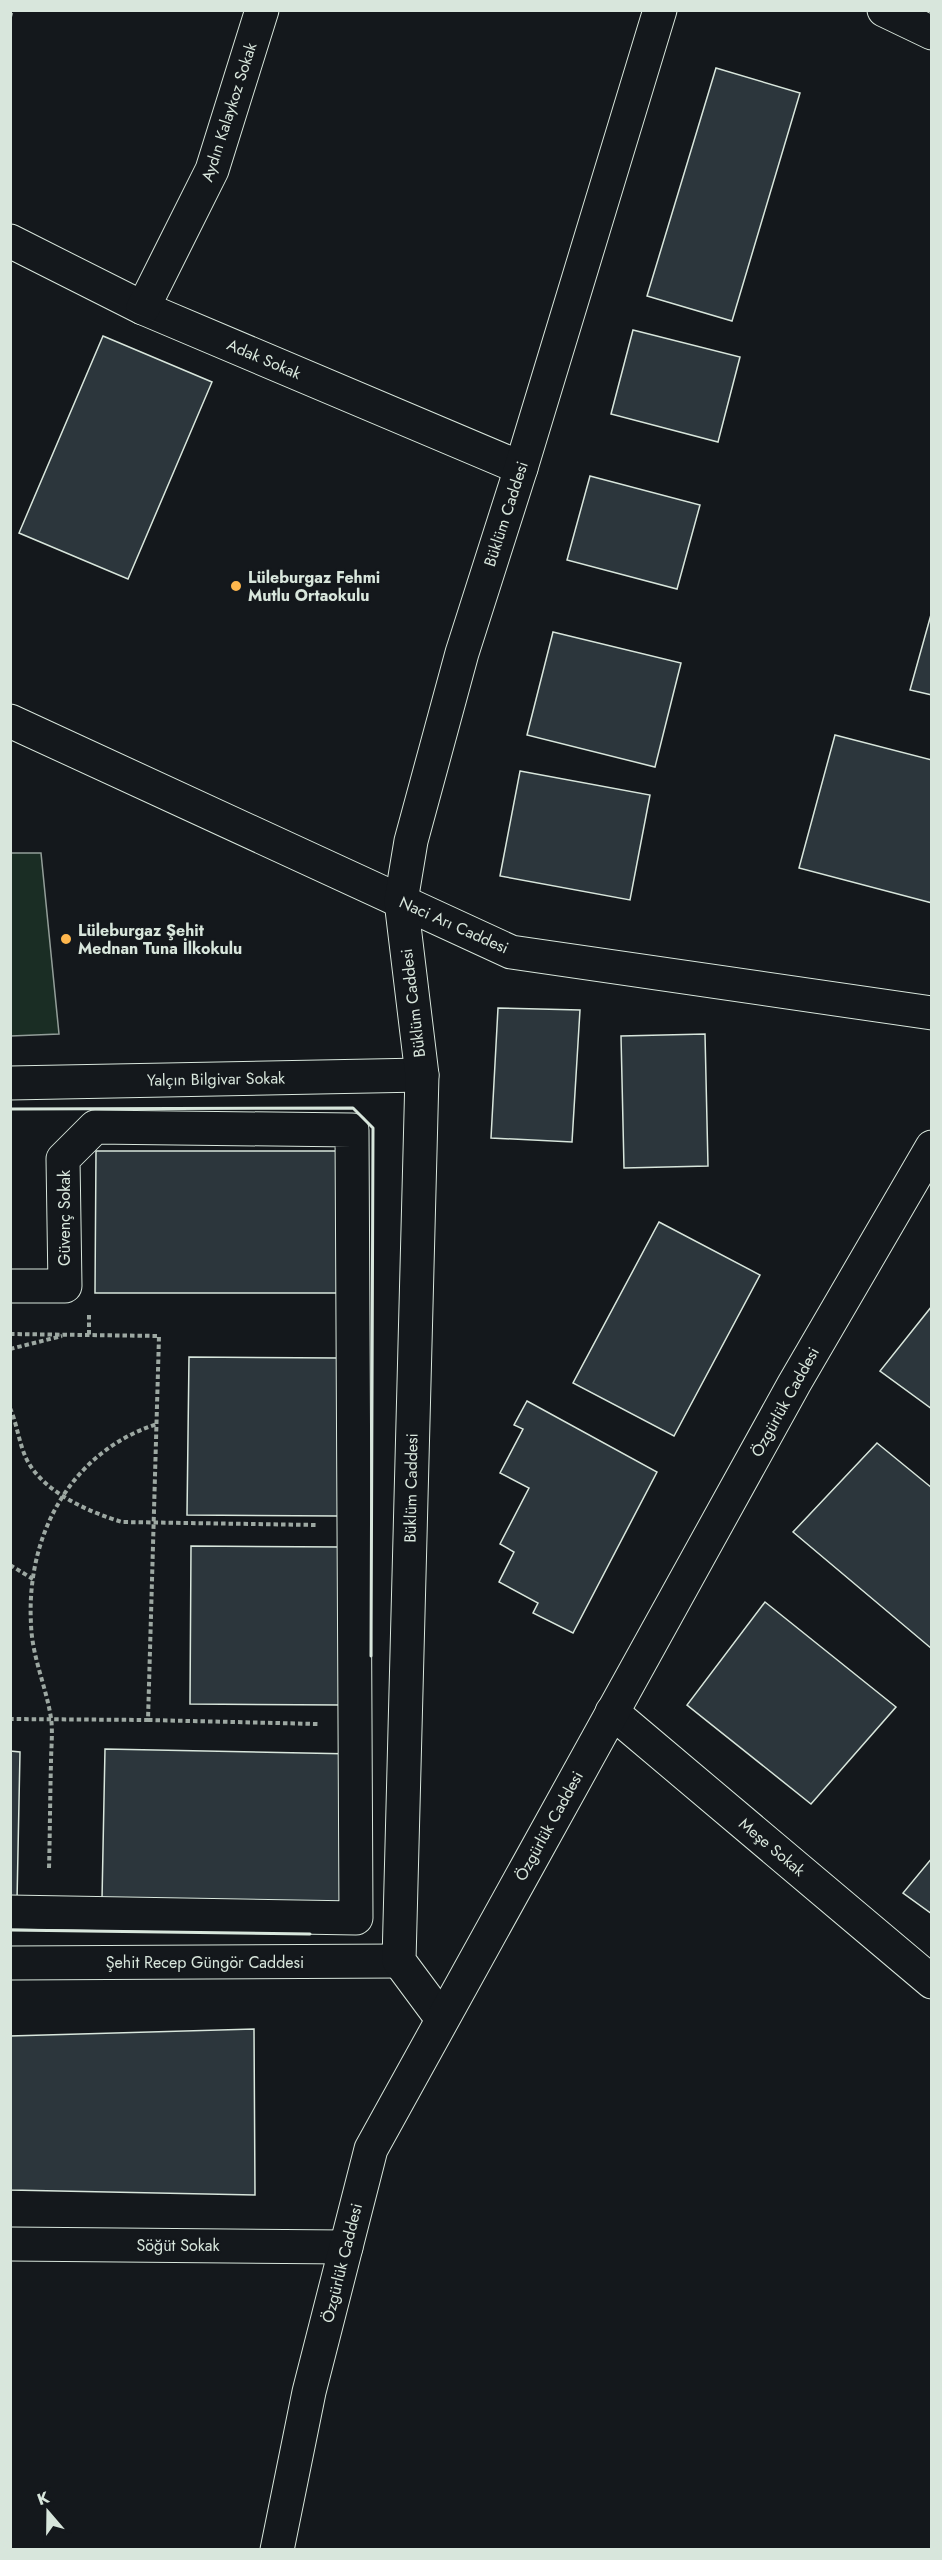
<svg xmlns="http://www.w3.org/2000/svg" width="942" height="2560" font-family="Jost,sans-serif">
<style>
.green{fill:#1a2d24;stroke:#939e99;stroke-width:1.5}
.building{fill:#2c363c;stroke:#d8e6dc;stroke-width:1.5}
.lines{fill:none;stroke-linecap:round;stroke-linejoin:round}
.minor-casing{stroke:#d8e6dc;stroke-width:35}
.major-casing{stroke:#d8e6dc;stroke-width:35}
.path{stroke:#9da8a2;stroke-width:4;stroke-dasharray:4.5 3;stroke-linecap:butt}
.minor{stroke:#14181c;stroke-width:33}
.major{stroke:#14181c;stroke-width:33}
.wall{stroke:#d8e6dc;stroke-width:3}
.poi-dot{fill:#ffb74d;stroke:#14181c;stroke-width:2}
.labels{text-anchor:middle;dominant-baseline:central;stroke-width:4.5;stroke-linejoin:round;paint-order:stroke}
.street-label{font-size:16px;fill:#d8e6dc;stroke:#14181c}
.poi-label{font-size:16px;font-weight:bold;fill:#d8e6dc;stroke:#14181c;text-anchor:start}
</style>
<rect width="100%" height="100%" fill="#14181c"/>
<polygon class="green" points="11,853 41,853 59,1034 11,1036"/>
<g class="building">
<polygon points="716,68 800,93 732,321 647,296"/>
<polygon points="633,330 740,357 718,442 611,414"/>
<polygon points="103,336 212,382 128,579 19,533"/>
<polygon points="590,476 700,505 677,589 567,560"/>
<polygon points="932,611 932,695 910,690"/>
<polygon points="553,632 681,663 655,767 527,735"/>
<polygon points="835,735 932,760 932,903 799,868"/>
<polygon points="520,771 650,795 630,900 500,876"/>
<polygon points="498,1008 580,1010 572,1142 491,1138"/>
<polygon points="705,1034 708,1166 624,1168 621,1036"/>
<polygon points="96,1151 339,1151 339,1293 95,1293"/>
<polygon points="659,1222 760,1275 674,1436 573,1383"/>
<polygon points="932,1306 932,1409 880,1371"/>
<polygon points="189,1357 340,1358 338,1516 187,1515"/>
<polygon points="527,1401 657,1472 573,1633 533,1613 538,1603 499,1582 514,1552 500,1544 529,1488 500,1473 523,1429 514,1425"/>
<polygon points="877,1443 932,1488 932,1649 793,1532"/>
<polygon points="191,1546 342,1547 341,1705 190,1704"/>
<polygon points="765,1602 896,1707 811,1804 687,1705"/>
<polygon points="105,1749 354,1754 351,1904 102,1899"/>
<polygon points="10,1751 20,1752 17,1901 10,1901"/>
<polygon points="932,1858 932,1914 903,1893"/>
<polygon points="254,2029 255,2195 10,2190 10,2036"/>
</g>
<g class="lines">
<defs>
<g id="minor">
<polyline points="884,10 932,33"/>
<polyline points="10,241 143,308 521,468"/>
<polyline points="143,308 212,170 262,10"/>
<polyline points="10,721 511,952 932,1013"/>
<polyline points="10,1083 422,1075"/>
<polyline points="10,1286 65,1286 63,1159 95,1127 352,1130 356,1918 10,1912"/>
<polyline points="612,1712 932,1982"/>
<polyline points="10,1963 399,1961"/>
<polyline points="442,2019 399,1961 422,1075 401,901 411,841 462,653 521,468 660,10"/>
<polyline points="10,2244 346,2247"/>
</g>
<polyline id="major" points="277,2550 309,2392 371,2149 794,1384 932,1147"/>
</defs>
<use href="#minor" class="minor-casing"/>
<use href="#major" class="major-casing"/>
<g class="path">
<polyline points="10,17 12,10"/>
<polyline points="89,1315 89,1335"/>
<polyline points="10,1334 159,1336 148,1720 10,1719"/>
<polyline points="10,1349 62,1336"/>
<path d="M10 1408C17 1424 19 1443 26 1458 42 1492 89 1512 122 1522L317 1525"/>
<polyline points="10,1565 33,1579"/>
<polyline points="148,1720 318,1724"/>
<path d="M49 1868C50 1833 50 1798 51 1763 51 1749 53 1732 51 1718 46 1686 32 1657 31 1624 26 1536 70 1452 157 1424"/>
</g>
<use href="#minor" class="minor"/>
<use href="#major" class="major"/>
<g class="wall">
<polyline points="10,1109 353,1108 373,1128 371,1656"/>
<polyline points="10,1930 310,1934"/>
</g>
</g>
<g class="poi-dot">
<circle cx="236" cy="586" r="6"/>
<circle cx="66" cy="939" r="6"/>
</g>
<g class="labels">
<g class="street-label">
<text transform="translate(229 112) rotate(-72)">Aydın Kalaykoz Sokak</text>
<text transform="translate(264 359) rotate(23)">Adak Sokak</text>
<text transform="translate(506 514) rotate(-72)">Büklüm Caddesi</text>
<text transform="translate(454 925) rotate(24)">Naci Arı Caddesi</text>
<text transform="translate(413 1003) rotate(-97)">Büklüm Caddesi</text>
<text transform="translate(216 1079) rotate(-1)">Yalçın Bilgivar Sokak</text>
<text transform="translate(64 1218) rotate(-90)">Güvenç Sokak</text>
<text transform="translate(785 1402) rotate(-61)">Özgürlük Caddesi</text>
<text transform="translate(411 1488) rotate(-89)">Büklüm Caddesi</text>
<text transform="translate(549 1826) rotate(-61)">Özgürlük Caddesi</text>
<text transform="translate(772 1847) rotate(40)">Meşe Sokak</text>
<text x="205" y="1962">Şehit Recep Güngör Caddesi</text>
<text x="178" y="2245">Söğüt Sokak</text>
<text transform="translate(342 2263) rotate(-76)">Özgürlük Caddesi</text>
</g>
<g class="poi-label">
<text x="248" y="577">Lüleburgaz Fehmi<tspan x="248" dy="18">Mutlu Ortaokulu</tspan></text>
<text x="78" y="930">Lüleburgaz Şehit<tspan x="78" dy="18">Mednan Tuna İlkokulu</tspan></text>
</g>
</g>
<rect width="942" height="2560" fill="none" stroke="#d8e6dc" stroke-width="24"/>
<g transform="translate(48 2512) rotate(340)" stroke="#14181c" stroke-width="4.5" paint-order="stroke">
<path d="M0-4.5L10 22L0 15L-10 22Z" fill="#d8e6dc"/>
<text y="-9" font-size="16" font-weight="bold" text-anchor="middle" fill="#d8e6dc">K</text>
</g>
</svg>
